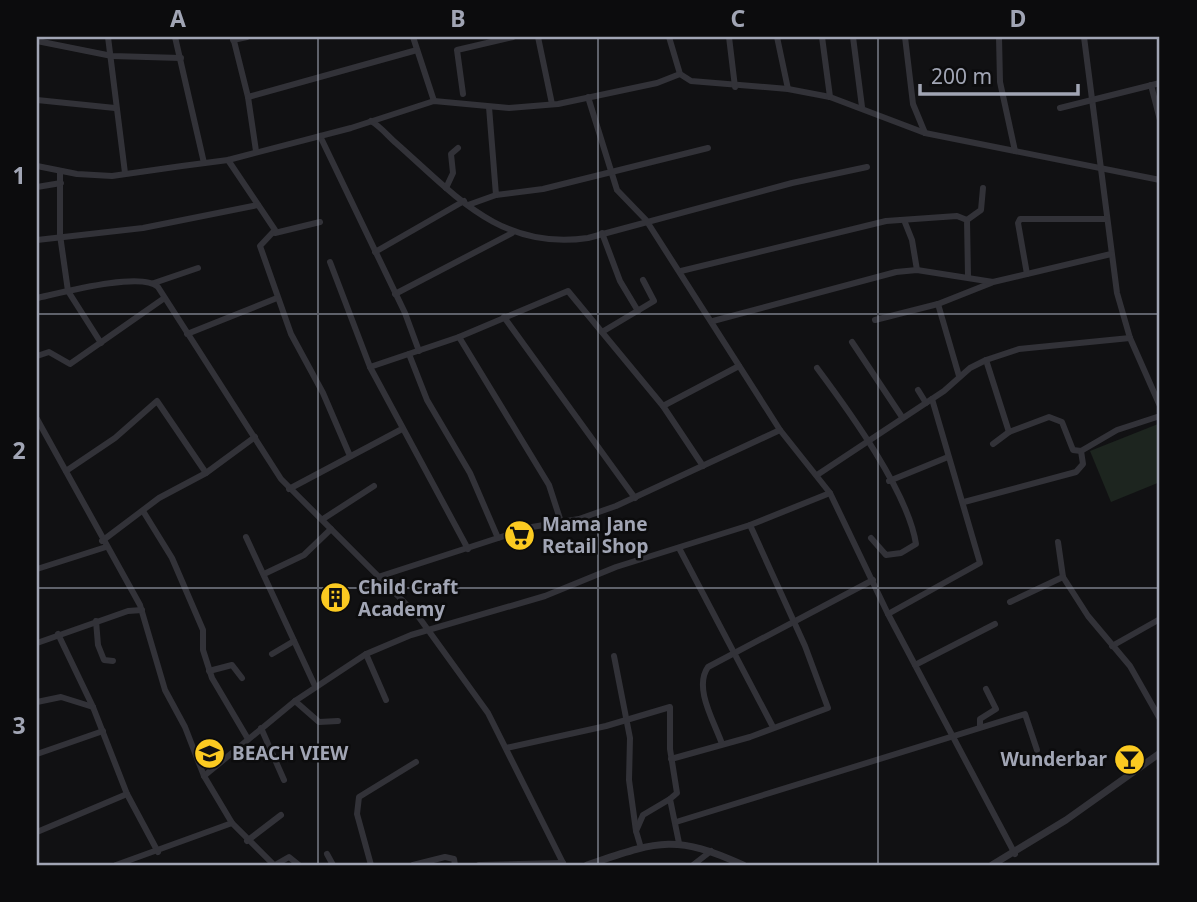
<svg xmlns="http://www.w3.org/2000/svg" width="1197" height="902" font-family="'Noto Sans',sans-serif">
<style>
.green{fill:#1d251f}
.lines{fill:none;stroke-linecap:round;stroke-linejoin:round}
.minor{stroke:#323238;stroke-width:6}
.tertiary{stroke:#323238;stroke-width:7}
.grid{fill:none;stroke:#a1a5b4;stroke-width:2;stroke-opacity:0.55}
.labels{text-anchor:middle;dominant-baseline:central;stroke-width:5;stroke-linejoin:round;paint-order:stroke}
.poi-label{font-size:19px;font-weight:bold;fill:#a1a5b4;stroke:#0c0c0d;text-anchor:start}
.neatline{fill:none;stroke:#a1a5b4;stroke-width:2.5}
.grid-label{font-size:23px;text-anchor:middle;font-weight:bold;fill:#a1a5b4}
</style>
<rect width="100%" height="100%" fill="#111113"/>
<polygon class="green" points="1158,424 1160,482 1111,502 1090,451"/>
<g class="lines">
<g class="minor">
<polyline points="108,37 125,173"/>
<polyline points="175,37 204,163"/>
<polyline points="233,37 248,97 256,151"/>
<polyline points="413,37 434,101"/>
<polyline points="538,37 552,104"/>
<polyline points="669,37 680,74 691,81 788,89 830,97 925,133 1160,180"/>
<polyline points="729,37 735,87"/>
<polyline points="777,37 788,89"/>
<polyline points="822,37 830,97"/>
<polyline points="853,37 862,107"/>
<polyline points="905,37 913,104 925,133"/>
<polyline points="999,37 1000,82 1015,151"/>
<polyline points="1084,37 1117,293 1130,338 1160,406"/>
<polyline points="233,40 247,37"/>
<polyline points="37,41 112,56 181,58"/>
<polyline points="1151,85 1160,120"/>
<polyline points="463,94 457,50 513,37"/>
<polyline points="248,97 417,50"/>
<polyline points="588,97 617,190 646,220 780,430 830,493 888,614 1015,854"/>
<polyline points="37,100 115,108"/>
<polyline points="489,107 496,195 543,189 708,148"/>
<polyline points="1060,108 1160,83"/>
<path d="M371 121C381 127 388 136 396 143 455 195 501 251 588 238L792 183 867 167"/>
<polyline points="320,136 405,313 419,351"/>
<polyline points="228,160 275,230 260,246 291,334 323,393 350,456"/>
<polyline points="37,166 77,174 112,176 182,166 228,160 351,128 434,101 509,108 558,104 657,83 680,74"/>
<polyline points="60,171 60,235 68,291 101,343"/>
<polyline points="37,187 61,183"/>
<polyline points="446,188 453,173 451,154 458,148"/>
<polyline points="468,205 496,195"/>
<polyline points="904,220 912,240 917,270"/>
<polyline points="967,220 981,210 983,188"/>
<polyline points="275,233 320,222"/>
<polyline points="602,233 620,281 638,311"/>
<polyline points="37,240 143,228 258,205"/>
<polyline points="375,252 464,201"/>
<polyline points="330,262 370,367 468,549"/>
<polyline points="681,271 886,221 957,216 967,220 968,276"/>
<polyline points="1027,274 1018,223 1020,219 1105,219"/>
<polyline points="154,283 198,268"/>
<polyline points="395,294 512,233"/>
<path d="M37 298C60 293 142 271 158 287L281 479 418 616 488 713 564 865"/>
<polyline points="938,304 959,376"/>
<polyline points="504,317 635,498"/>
<polyline points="875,320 938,304 991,283"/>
<polyline points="713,321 896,272 917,270 993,282 1111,254"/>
<polyline points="602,332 654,301 643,280"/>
<polyline points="187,334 277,298"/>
<polyline points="459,337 549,485 561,522"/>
<polyline points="852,342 902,417"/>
<polyline points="409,354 427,400 470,473 498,538"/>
<polyline points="37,356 49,352 70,364 163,299"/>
<polyline points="986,360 1009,432"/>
<polyline points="370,367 459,337 568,291 663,406 703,466"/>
<path d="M817 368C849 411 908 492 916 544L901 553 886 555 871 538"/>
<polyline points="918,390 926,403"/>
<polyline points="663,406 739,366"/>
<polyline points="37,419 140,605 165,690 185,727 204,776 232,823 274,865"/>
<polyline points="993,444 1009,432 1049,417 1062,422 1073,450 1081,451 1117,430 1160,416"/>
<polyline points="66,471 115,438 157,401 206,473"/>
<polyline points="817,475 944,391 970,368 986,360 1019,349 1130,338"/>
<polyline points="889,481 948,457"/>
<polyline points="289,489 402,429"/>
<polyline points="964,502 1076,472 1083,464 1081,451"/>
<polyline points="143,511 172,558 203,630 203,650 212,678 248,739"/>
<polyline points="323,519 374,486"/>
<polyline points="246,537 315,686"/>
<polyline points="102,541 159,498 206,473 255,437"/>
<polyline points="1058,542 1063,577 1088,616 1130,666 1160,719"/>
<polyline points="679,548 773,727"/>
<polyline points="37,569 106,547"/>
<polyline points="264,574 304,555 331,529"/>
<polyline points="381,576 532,527 579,519 616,506 780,430"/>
<polyline points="1010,602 1063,577"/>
<polyline points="888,614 980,563 932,399"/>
<polyline points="96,621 98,645 104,660 113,661"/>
<polyline points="58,634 93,707 127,794 158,852"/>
<polyline points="37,643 128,611 142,610"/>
<polyline points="1112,646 1160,619"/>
<polyline points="272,654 294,641"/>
<polyline points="366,654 386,700"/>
<polyline points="614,656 630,738 629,780 636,831"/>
<polyline points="915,665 995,624"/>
<polyline points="209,671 232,665 242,678"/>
<polyline points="295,701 319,722 338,721"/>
<polyline points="37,702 61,697 93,707"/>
<polyline points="980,726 980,719 996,709 986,689"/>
<polyline points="261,728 284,780"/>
<path d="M722 744C715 723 693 688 708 667L873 580"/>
<polyline points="506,748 606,726 670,707 670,749 677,793 670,799 679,843"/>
<polyline points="37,754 103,731"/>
<polyline points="671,759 750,737 828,708 805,646 750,525"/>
<polyline points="204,776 295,701 366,654 411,635 545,596 616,567 750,525 830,493"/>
<polyline points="676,822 1025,714 1037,750"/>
<polyline points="37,832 127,794"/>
<polyline points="247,841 281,815"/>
<polyline points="641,848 636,831 643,815 670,799"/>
<polyline points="327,854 333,865"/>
<polyline points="116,865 232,823"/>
<polyline points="275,865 289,857 299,865"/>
<polyline points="371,865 357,814 359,797 416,762"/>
<polyline points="413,865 445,857 454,859 455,865"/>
<polyline points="479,865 563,863"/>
<polyline points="693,865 711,851"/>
</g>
<g class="tertiary">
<path d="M587 865C656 842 674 833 743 865"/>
<polyline points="992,865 1066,820 1160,753"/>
</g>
</g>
<path class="grid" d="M318 37V865M598 37V865M878 37V865M37 314H1160M37 588H1160"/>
<defs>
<symbol id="supermarket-disc" viewBox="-11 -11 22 22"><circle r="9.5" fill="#fbca21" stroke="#0c0c0d"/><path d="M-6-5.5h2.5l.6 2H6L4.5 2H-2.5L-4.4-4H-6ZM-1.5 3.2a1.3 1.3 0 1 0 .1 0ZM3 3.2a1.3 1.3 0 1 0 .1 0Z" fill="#111"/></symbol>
<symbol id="building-disc" viewBox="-11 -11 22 22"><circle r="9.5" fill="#fbca21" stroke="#0c0c0d"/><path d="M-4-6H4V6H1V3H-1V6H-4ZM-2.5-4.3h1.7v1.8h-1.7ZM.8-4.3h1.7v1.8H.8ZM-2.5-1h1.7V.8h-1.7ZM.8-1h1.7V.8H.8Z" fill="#111"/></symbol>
<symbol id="school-disc" viewBox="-11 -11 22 22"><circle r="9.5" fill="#fbca21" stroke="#0c0c0d"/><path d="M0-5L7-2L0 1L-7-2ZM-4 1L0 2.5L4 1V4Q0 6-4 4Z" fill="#111"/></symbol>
<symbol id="bar-disc" viewBox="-11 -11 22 22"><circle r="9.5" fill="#fbca21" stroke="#0c0c0d"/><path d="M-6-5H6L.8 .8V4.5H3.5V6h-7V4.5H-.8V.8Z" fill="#111"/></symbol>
</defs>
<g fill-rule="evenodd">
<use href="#supermarket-disc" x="502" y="518" width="35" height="35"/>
<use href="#building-disc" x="318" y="580" width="35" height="35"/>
<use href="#school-disc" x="192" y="736" width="35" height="35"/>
<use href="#bar-disc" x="1112" y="742" width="35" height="35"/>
</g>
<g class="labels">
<g class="poi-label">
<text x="542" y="524">Mama Jane<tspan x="542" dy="22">Retail Shop</tspan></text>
<text x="358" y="587">Child Craft<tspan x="358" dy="22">Academy</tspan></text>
<text x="232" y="753">BEACH VIEW</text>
<text x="1107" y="759" text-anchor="end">Wunderbar</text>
</g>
</g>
<rect width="1197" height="902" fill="none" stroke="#0c0c0d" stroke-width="77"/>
<path d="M920 84v10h158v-10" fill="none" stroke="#a1a5b4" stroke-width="3.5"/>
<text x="931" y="84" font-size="21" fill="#a1a5b4" stroke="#0c0c0d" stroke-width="5" paint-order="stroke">200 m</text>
<rect x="38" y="38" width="1120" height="826" class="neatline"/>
<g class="grid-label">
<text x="178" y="27">A</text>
<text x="458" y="27">B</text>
<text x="738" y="27">C</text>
<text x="1018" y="27">D</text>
<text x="19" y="184">1</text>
<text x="19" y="459">2</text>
<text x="19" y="734">3</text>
</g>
</svg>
